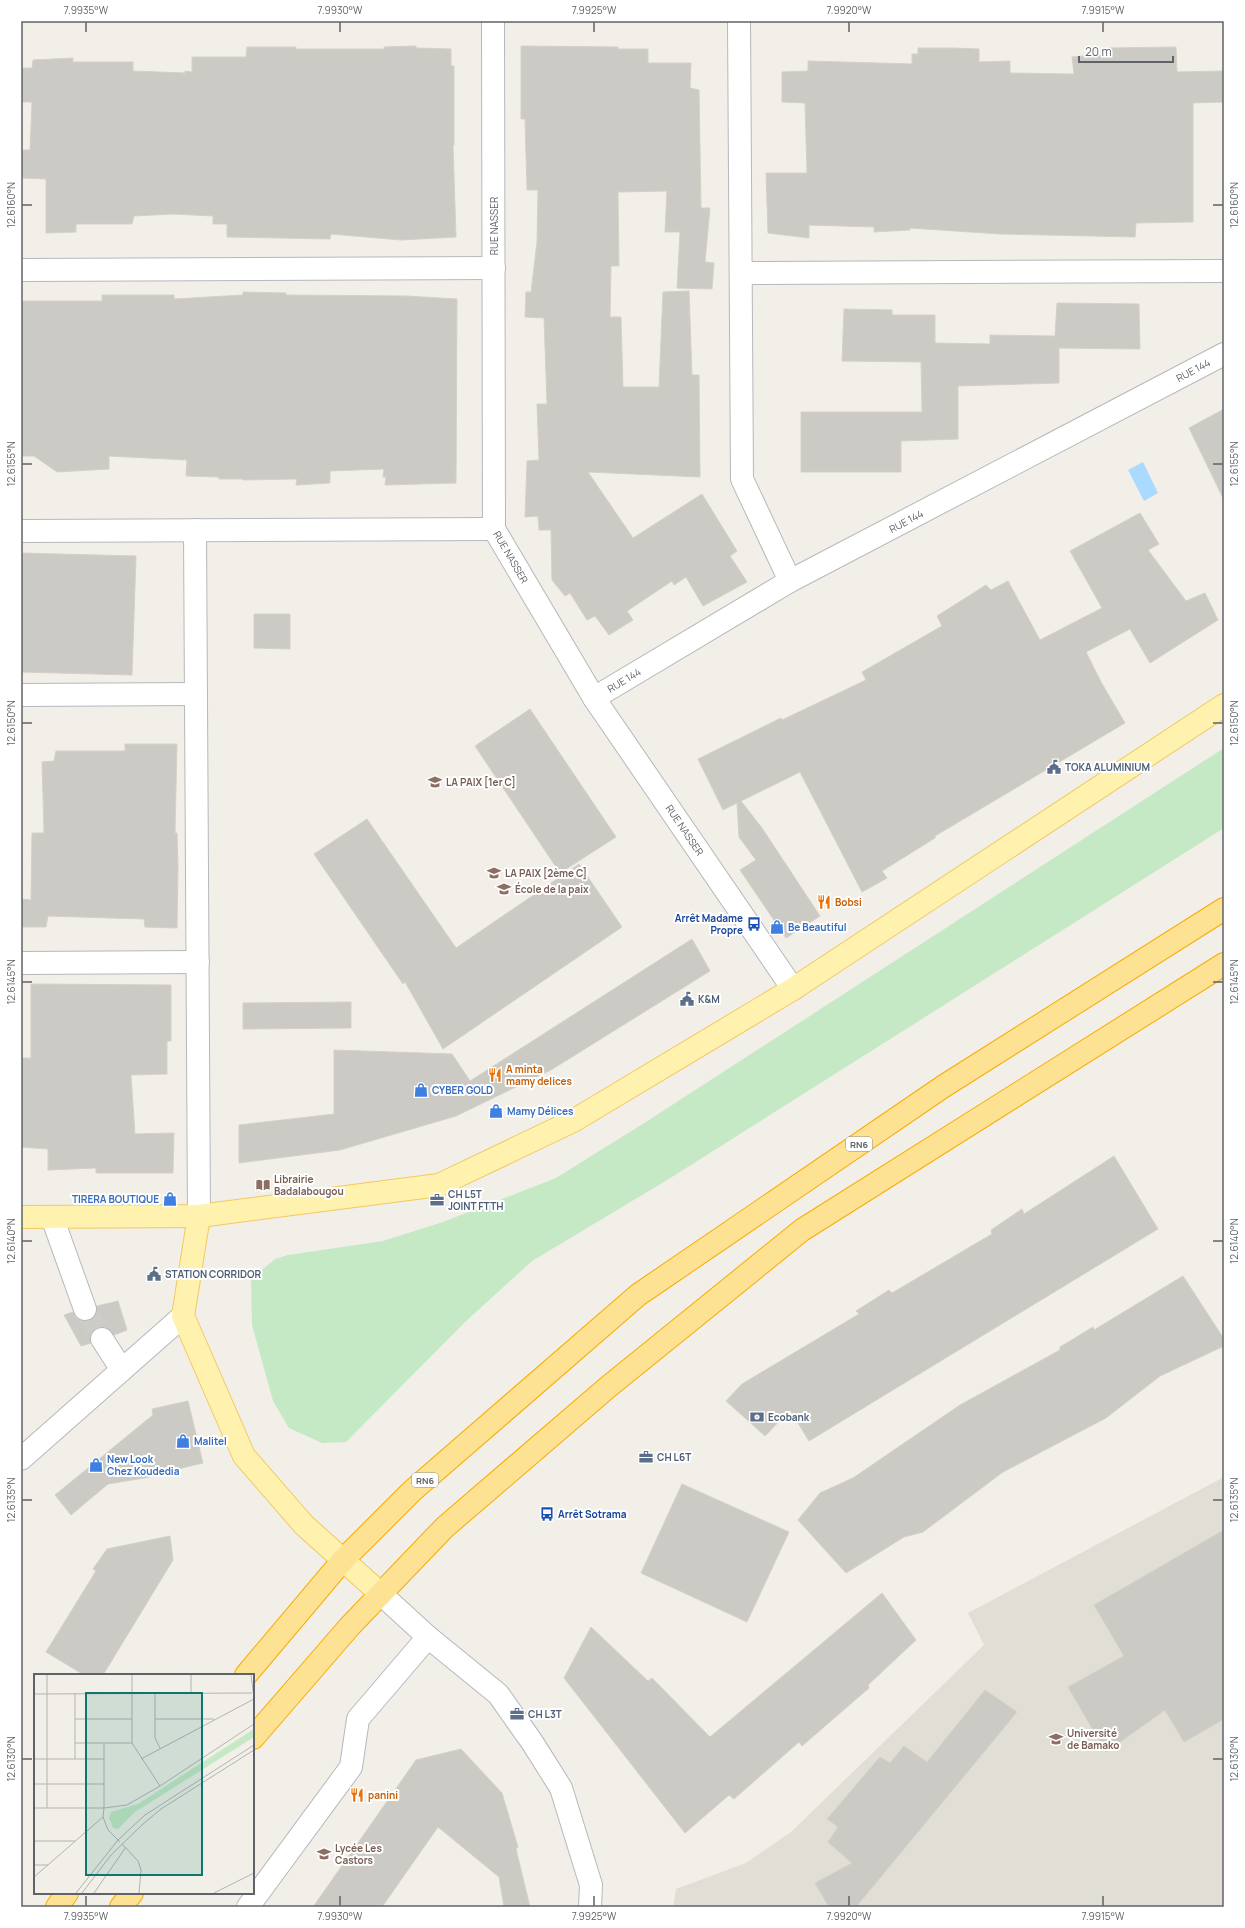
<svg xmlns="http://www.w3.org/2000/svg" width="1245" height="1928" font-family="Manrope,sans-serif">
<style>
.education{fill:#e1ded6}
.green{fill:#c5e8c5}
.water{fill:#aadaff}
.building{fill:#cccac5;stroke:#d6d1c6}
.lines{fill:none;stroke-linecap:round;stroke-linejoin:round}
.minor-tunnel{stroke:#ccccc8;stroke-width:22;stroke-dasharray:22 11;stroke-linecap:butt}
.minor-casing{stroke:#b5b8bc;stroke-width:24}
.major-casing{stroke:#f2c960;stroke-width:24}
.highway-casing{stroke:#f9ab00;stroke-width:24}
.minor{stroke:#fff;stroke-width:22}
.major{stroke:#fff2af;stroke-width:22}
.highway{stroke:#fde293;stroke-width:22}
.ticks{fill:none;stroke:#5f6368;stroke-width:1.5}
.labels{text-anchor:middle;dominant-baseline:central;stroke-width:4;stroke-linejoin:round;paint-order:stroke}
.shield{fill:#fff;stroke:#8f9295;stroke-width:1}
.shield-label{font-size:9px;font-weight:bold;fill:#5f6368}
.street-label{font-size:10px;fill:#5f6368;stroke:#fff}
.service-label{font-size:10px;font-weight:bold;fill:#4e5e75;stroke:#fff;text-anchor:start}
.education-label{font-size:10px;font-weight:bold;fill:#785e54;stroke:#fff;text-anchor:start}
.food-label{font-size:10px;font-weight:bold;fill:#c56008;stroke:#fff;text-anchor:start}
.transit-label{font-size:10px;font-weight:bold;fill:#164399;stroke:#fff;text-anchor:end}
.shop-label{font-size:10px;font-weight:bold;fill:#366cbe;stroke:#fff;text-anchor:start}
.inset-road{fill:none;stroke:#b3b3b1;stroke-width:1}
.view{fill:#0f766e;fill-opacity:0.15;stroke:#0f766e;stroke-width:2}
.inset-edge{fill:none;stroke:#5f6368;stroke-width:2}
.neatline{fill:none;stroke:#5f6368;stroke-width:1.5}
.ticks-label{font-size:10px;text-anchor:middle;fill:#5f6368}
</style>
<rect width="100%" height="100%" fill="#f1efe8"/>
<polygon class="education" points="1224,1477 1224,1907 673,1907 676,1889 746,1863 791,1832 984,1645 968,1613"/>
<polygon class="green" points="1224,748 1224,828 672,1177 532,1261 465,1322 346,1442 322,1443 289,1428 273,1401 252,1325 251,1279 275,1259 288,1255 383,1241 443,1222 556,1178 649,1120"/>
<polygon class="water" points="1143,462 1158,493 1144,501 1128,470"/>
<g class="building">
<polygon points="416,46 416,48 451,49 451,66 454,66 454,145 453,145 456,237 401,240 331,234 330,239 227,237 227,224 213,224 213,216 173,214 134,216 132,224 76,224 76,232 46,233 46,179 21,178 21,150 30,150 32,102 21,102 21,68 32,68 33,60 73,58 73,62 133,62 133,71 185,73 185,71 192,72 192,57 246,57 247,47 296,47 296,49 384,49 384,47"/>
<polygon points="521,46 618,47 618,49 648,49 648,63 691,63 690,88 699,90 701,208 710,208 705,262 714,263 712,289 677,288 680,232 665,232 667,191 618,192 619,266 611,266 610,317 621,317 623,387 659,387 663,292 689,291 692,375 699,375 700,477 588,472 633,538 702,494 737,551 730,556 747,582 703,606 686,577 674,585 672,581 627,611 633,620 609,635 595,616 587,620 570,593 565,596 552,580 551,530 539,530 538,516 525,517 527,461 539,460 537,404 547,404 544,318 525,317 526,292 531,292 537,242 538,190 527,190 525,119 521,119"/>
<polygon points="1176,47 1177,72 1224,71 1224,102 1193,103 1193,222 1136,223 1135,237 1000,234 910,228 910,230 874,232 874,227 809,225 809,238 768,233 766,173 807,173 805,103 782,102 782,72 808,71 808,61 912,64 912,54 918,54 918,48 953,48 979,49 979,62 1010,61 1010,73 1074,74 1072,57 1097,55 1109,56 1109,48"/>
<polygon points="243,292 286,293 286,295 406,296 457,299 456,483 385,485 386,477 383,477 384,469 330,471 330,483 296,485 297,479 243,480 243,479 219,479 219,477 186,476 187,460 109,456 109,469 57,472 34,456 21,456 21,301 102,301 102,295 174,295 174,299 243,295"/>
<polygon points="1057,303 1139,304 1140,349 1059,348 1059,383 958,386 958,439 901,441 901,472 801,472 801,412 922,412 921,362 842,361 844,309 892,310 892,315 935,315 935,343 990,344 990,335 1055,336"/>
<polygon points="1224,409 1224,500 1189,428"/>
<polygon points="1140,513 1159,544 1148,550 1186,601 1205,593 1218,620 1150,663 1130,629 1086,652 1101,682 1125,723 935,836 935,838 882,871 887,878 862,892 800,772 741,801 762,828 820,916 786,938 740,870 756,860 739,837 737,803 723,810 698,759 781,718 782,720 866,680 862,672 942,626 937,616 986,585 991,590 1008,581 1040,640 1102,608 1070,551"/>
<polygon points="21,553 136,556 132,675 21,672"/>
<polygon points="254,614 290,614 290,649 254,648"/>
<polygon points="530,709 616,837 560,873 475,746"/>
<polygon points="125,744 177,744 175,833 177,833 178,866 177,928 145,927 144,919 48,916 46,927 21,927 21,899 31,900 32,833 44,833 42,762 54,761 56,751 125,751"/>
<polygon points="367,819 456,948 579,864 622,927 443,1049 405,982 403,984 314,854"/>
<polygon points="692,939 710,971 551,1070 456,1116 340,1150 239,1163 239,1125 334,1114 334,1050 452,1054 470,1081"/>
<polygon points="31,984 171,985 171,1041 167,1041 167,1074 131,1075 135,1134 174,1133 173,1173 96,1173 96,1168 48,1170 48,1149 21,1147 21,1058 31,1058"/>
<polygon points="351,1002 351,1028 243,1029 243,1003"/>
<polygon points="1114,1156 1158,1229 809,1441 790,1410 765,1436 726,1401 742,1384 859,1314 856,1311 889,1290 892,1293 992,1234 991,1230 1022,1209 1024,1214"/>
<polygon points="1183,1276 1224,1339 1224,1346 1160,1376 1106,1418 1003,1472 923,1532 904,1537 846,1573 798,1520 820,1493 853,1478 960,1405 1060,1350 1060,1347 1093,1327 1094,1330"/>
<polygon points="118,1301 127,1330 114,1335 107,1328 102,1327 96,1328 91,1334 91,1343 81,1346 64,1315 73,1312 77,1319 83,1321 89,1321 95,1317 97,1306"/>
<polygon points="188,1401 203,1463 161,1473 162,1475 108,1484 71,1515 55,1495 153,1415 152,1409"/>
<polygon points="682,1484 789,1532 747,1622 641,1573"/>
<polygon points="1224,1530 1224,1719 1184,1742 1165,1710 1106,1752 1068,1687 1124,1656 1094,1605"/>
<polygon points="170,1536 173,1560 103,1675 84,1675 46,1652 96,1571 93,1569 107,1549"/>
<polygon points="882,1593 916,1640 868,1685 869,1688 802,1746 799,1742 734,1799 729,1795 685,1833 564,1678 591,1627 648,1681 652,1678 710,1737"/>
<polygon points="985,1690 1017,1712 856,1907 829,1907 815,1883 852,1863 828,1842 838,1827 827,1819 880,1757 890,1763 904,1746 927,1762"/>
<polygon points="461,1749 502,1793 518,1847 516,1849 530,1907 504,1907 499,1877 438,1827 382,1907 313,1907 416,1760"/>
</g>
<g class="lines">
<polyline class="minor-tunnel" points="85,1309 102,1339"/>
<defs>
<g id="minor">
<polyline points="493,21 494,529 594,698 793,989"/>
<polyline points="739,21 742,479 790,581"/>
<polyline points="21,270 494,268"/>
<polyline points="742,273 1224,271"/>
<polyline points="195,530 199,1216"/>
<polyline points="21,531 494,529"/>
<polyline points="21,695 196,694"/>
<polyline points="594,698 790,581 1224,354"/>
<polyline points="21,963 198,962"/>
<polyline points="52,1217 85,1309"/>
<polyline points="102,1339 122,1370"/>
<polyline points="21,1459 183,1316"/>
<polyline points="381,1594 428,1637 498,1694 532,1742 561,1788 591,1885 590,1907"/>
<polyline points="248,1907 351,1767 358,1719 428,1637"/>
</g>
<g id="major">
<polyline points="199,1216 183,1316 244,1456 304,1525 381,1594"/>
<polyline points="21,1217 199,1216 439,1185 573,1121 793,989 1224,705"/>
</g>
<g id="highway">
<polyline points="246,1675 343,1560 412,1491 638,1295 944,1086 1224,909"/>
<polyline points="253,1738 350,1626 445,1527 608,1387 802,1230 1224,964"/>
<polyline points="57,1907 67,1893"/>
<polyline points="121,1907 132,1893"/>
</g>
</defs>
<use href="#minor" class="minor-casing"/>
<use href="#major" class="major-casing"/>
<use href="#highway" class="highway-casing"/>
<use href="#minor" class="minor"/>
<use href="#major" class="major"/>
<use href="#highway" class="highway"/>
</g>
<path class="ticks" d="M86 22V32M340 22V32M594 22V32M849 22V32M1103 22V32M22 205H32M1213 205H1223M22 464H32M1213 464H1223M22 723H32M1213 723H1223M22 982H32M1213 982H1223M22 1241H32M1213 1241H1223M22 1500H32M1213 1500H1223M22 1759H32M1213 1759H1223M86 1896V1906M340 1896V1906M594 1896V1906M849 1896V1906M1103 1896V1906"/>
<defs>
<symbol id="civic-bare" viewBox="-9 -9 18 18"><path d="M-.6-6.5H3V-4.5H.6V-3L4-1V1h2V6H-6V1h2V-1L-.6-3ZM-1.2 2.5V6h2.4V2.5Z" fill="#5c6f8a" stroke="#fff" stroke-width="2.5" paint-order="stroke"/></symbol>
<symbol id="school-bare" viewBox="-9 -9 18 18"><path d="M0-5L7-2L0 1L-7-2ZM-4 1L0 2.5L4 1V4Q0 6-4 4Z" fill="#8d6e63" stroke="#fff" stroke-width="2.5" paint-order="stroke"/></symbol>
<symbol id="restaurant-bare" viewBox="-9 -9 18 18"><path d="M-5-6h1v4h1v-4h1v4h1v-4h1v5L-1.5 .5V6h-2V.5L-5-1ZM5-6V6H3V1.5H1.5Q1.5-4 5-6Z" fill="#e8710a" stroke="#fff" stroke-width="2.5" paint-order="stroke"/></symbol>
<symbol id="bus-bare" viewBox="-9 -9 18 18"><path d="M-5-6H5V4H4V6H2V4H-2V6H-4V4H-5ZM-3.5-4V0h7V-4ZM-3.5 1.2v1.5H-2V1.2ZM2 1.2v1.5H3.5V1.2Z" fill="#1a4fb4" stroke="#fff" stroke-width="2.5" paint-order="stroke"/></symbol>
<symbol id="shop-bare" viewBox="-9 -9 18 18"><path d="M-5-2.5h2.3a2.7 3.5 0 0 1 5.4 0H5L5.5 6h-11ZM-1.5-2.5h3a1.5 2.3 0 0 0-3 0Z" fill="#3f7fe0" stroke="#fff" stroke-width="2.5" paint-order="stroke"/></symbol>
<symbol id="library-bare" viewBox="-9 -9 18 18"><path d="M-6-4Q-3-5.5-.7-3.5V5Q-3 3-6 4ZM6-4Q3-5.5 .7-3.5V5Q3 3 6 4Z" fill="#8d6e63" stroke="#fff" stroke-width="2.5" paint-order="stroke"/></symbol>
<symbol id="office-bare" viewBox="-9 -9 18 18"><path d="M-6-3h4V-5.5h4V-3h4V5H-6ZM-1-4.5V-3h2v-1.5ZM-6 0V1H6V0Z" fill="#5c6f8a" stroke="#fff" stroke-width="2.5" paint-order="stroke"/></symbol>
<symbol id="bank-bare" viewBox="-9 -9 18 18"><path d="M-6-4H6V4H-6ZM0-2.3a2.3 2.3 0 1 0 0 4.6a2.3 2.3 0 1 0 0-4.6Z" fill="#5c6f8a" stroke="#fff" stroke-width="2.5" paint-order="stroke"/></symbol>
<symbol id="university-bare" viewBox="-9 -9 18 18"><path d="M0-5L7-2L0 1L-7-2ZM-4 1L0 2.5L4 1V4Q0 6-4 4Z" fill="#8d6e63" stroke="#fff" stroke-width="2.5" paint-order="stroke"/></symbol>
</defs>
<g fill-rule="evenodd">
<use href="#civic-bare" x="1044" y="757" width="20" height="20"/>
<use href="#school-bare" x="425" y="772" width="20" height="20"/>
<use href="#school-bare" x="484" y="863" width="20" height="20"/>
<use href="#school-bare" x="494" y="879" width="20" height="20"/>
<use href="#restaurant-bare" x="814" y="892" width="20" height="20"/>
<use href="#bus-bare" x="744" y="914" width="20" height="20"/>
<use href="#shop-bare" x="767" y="917" width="20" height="20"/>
<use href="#civic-bare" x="677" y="989" width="20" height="20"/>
<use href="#restaurant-bare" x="485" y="1065" width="20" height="20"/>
<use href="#shop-bare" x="411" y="1080" width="20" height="20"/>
<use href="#shop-bare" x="486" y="1101" width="20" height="20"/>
<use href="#library-bare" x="253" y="1175" width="20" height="20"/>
<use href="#shop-bare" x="160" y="1189" width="20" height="20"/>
<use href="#office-bare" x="427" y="1190" width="20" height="20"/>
<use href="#civic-bare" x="144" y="1264" width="20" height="20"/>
<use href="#bank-bare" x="747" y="1407" width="20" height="20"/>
<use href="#shop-bare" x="173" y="1431" width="20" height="20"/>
<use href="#office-bare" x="636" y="1447" width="20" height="20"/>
<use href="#shop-bare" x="86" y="1455" width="20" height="20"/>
<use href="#bus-bare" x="537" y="1504" width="20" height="20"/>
<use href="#office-bare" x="507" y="1704" width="20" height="20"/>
<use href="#university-bare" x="1046" y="1729" width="20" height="20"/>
<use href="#restaurant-bare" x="347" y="1785" width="20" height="20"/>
<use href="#school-bare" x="314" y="1844" width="20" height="20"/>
</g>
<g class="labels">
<g class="shield">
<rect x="846" y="1137" width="26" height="14" rx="3"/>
<rect x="412" y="1473" width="26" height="14" rx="3"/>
</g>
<g class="shield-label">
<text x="859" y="1144">RN6</text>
<text x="425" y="1480">RN6</text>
</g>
<g class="street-label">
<text transform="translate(494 226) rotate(-90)">RUE NASSER</text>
<text transform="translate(1193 370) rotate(-28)">RUE 144</text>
<text transform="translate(906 521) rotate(-28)">RUE 144</text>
<text transform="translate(511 557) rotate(60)">RUE NASSER</text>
<text transform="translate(624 680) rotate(-31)">RUE 144</text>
<text transform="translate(685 830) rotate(56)">RUE NASSER</text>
</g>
<g class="service-label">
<text x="1065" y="767">TOKA ALUMINIUM</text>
<text x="698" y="999">K&amp;M</text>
<text x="448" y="1194">CH L5T<tspan x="448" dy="12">JOINT FTTH</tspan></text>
<text x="165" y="1274">STATION CORRIDOR</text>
<text x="768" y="1417">Ecobank</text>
<text x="657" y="1457">CH L6T</text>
<text x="528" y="1714">CH L3T</text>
</g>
<g class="education-label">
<text x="446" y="782">LA PAIX [1er C]</text>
<text x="505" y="873">LA PAIX [2ème C]</text>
<text x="515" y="889">École de la paix</text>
<text x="274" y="1179">Librairie<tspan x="274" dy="12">Badalabougou</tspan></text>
<text x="1067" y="1733">Université<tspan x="1067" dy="12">de Bamako</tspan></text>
<text x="335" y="1848">Lycée Les<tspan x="335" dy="12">Castors</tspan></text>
</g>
<g class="food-label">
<text x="835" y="902">Bobsi</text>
<text x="506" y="1069">A minta<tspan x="506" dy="12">mamy delices</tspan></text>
<text x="368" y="1795">panini</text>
</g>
<g class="transit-label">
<text x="743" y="918">Arrêt Madame<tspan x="743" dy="12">Propre</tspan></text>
<text x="558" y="1514" text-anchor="start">Arrêt Sotrama</text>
</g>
<g class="shop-label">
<text x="788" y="927">Be Beautiful</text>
<text x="432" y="1090">CYBER GOLD</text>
<text x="507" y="1111">Mamy Délices</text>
<text x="159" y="1199" text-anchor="end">TIRERA BOUTIQUE</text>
<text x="194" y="1441">Malitel</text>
<text x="107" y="1459">New Look<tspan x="107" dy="12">Chez Koudedia</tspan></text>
</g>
</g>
<g transform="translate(34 1674)">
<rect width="220" height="220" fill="#f1efe8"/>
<path d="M220 55V63L101 138 84 155 79 154 75 144 77 138 104 130Z" fill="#c5e8c5"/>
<path class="inset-road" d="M13 1V134M98 1V69L126 112M157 1V19M217 1 220 24M41 19V85M121 19V64L126 74M0 20 218 19M41 45H98M121 45H180M41 69H98M70 69V134M0 85H70M107 85 220 25M0 110H70M0 134H70L93 131 126 112 220 50M70 134 69 143 74 156 86 168M0 167H41M88 170 104 187 107 196 105 219M0 191H14M0 203 69 143M42 219 84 166 111 141 220 71M48 219 77 181 109 150 127 135 220 76M60 219 92 173M180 219 220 199"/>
<path class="view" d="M52 19H168V201H52Z"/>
<rect width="220" height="220" class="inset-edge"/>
</g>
<rect width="1245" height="1928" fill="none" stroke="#ffffff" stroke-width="44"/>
<path d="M1079 56v6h94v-6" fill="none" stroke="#5f6368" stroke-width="2"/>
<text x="1085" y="56" font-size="12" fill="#5f6368" stroke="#ffffff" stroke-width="3" paint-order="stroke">20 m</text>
<rect x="22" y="22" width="1201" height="1884" class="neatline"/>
<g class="ticks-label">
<text x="86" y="14">7.9935°W</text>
<text x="340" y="14">7.9930°W</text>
<text x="594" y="14">7.9925°W</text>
<text x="849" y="14">7.9920°W</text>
<text x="1103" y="14">7.9915°W</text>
<text transform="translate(11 205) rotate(-90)" y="4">12.6160°N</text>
<text transform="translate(1234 205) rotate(-90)" y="4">12.6160°N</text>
<text transform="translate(11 464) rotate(-90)" y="4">12.6155°N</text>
<text transform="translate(1234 464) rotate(-90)" y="4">12.6155°N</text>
<text transform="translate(11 723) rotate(-90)" y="4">12.6150°N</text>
<text transform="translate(1234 723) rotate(-90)" y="4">12.6150°N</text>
<text transform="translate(11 982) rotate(-90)" y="4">12.6145°N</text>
<text transform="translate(1234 982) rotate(-90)" y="4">12.6145°N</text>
<text transform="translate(11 1241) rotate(-90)" y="4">12.6140°N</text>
<text transform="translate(1234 1241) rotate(-90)" y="4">12.6140°N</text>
<text transform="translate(11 1500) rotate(-90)" y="4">12.6135°N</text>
<text transform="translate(1234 1500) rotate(-90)" y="4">12.6135°N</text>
<text transform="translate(11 1759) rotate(-90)" y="4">12.6130°N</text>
<text transform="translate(1234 1759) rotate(-90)" y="4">12.6130°N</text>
<text x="86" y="1920">7.9935°W</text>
<text x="340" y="1920">7.9930°W</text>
<text x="594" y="1920">7.9925°W</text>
<text x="849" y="1920">7.9920°W</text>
<text x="1103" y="1920">7.9915°W</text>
</g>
</svg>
